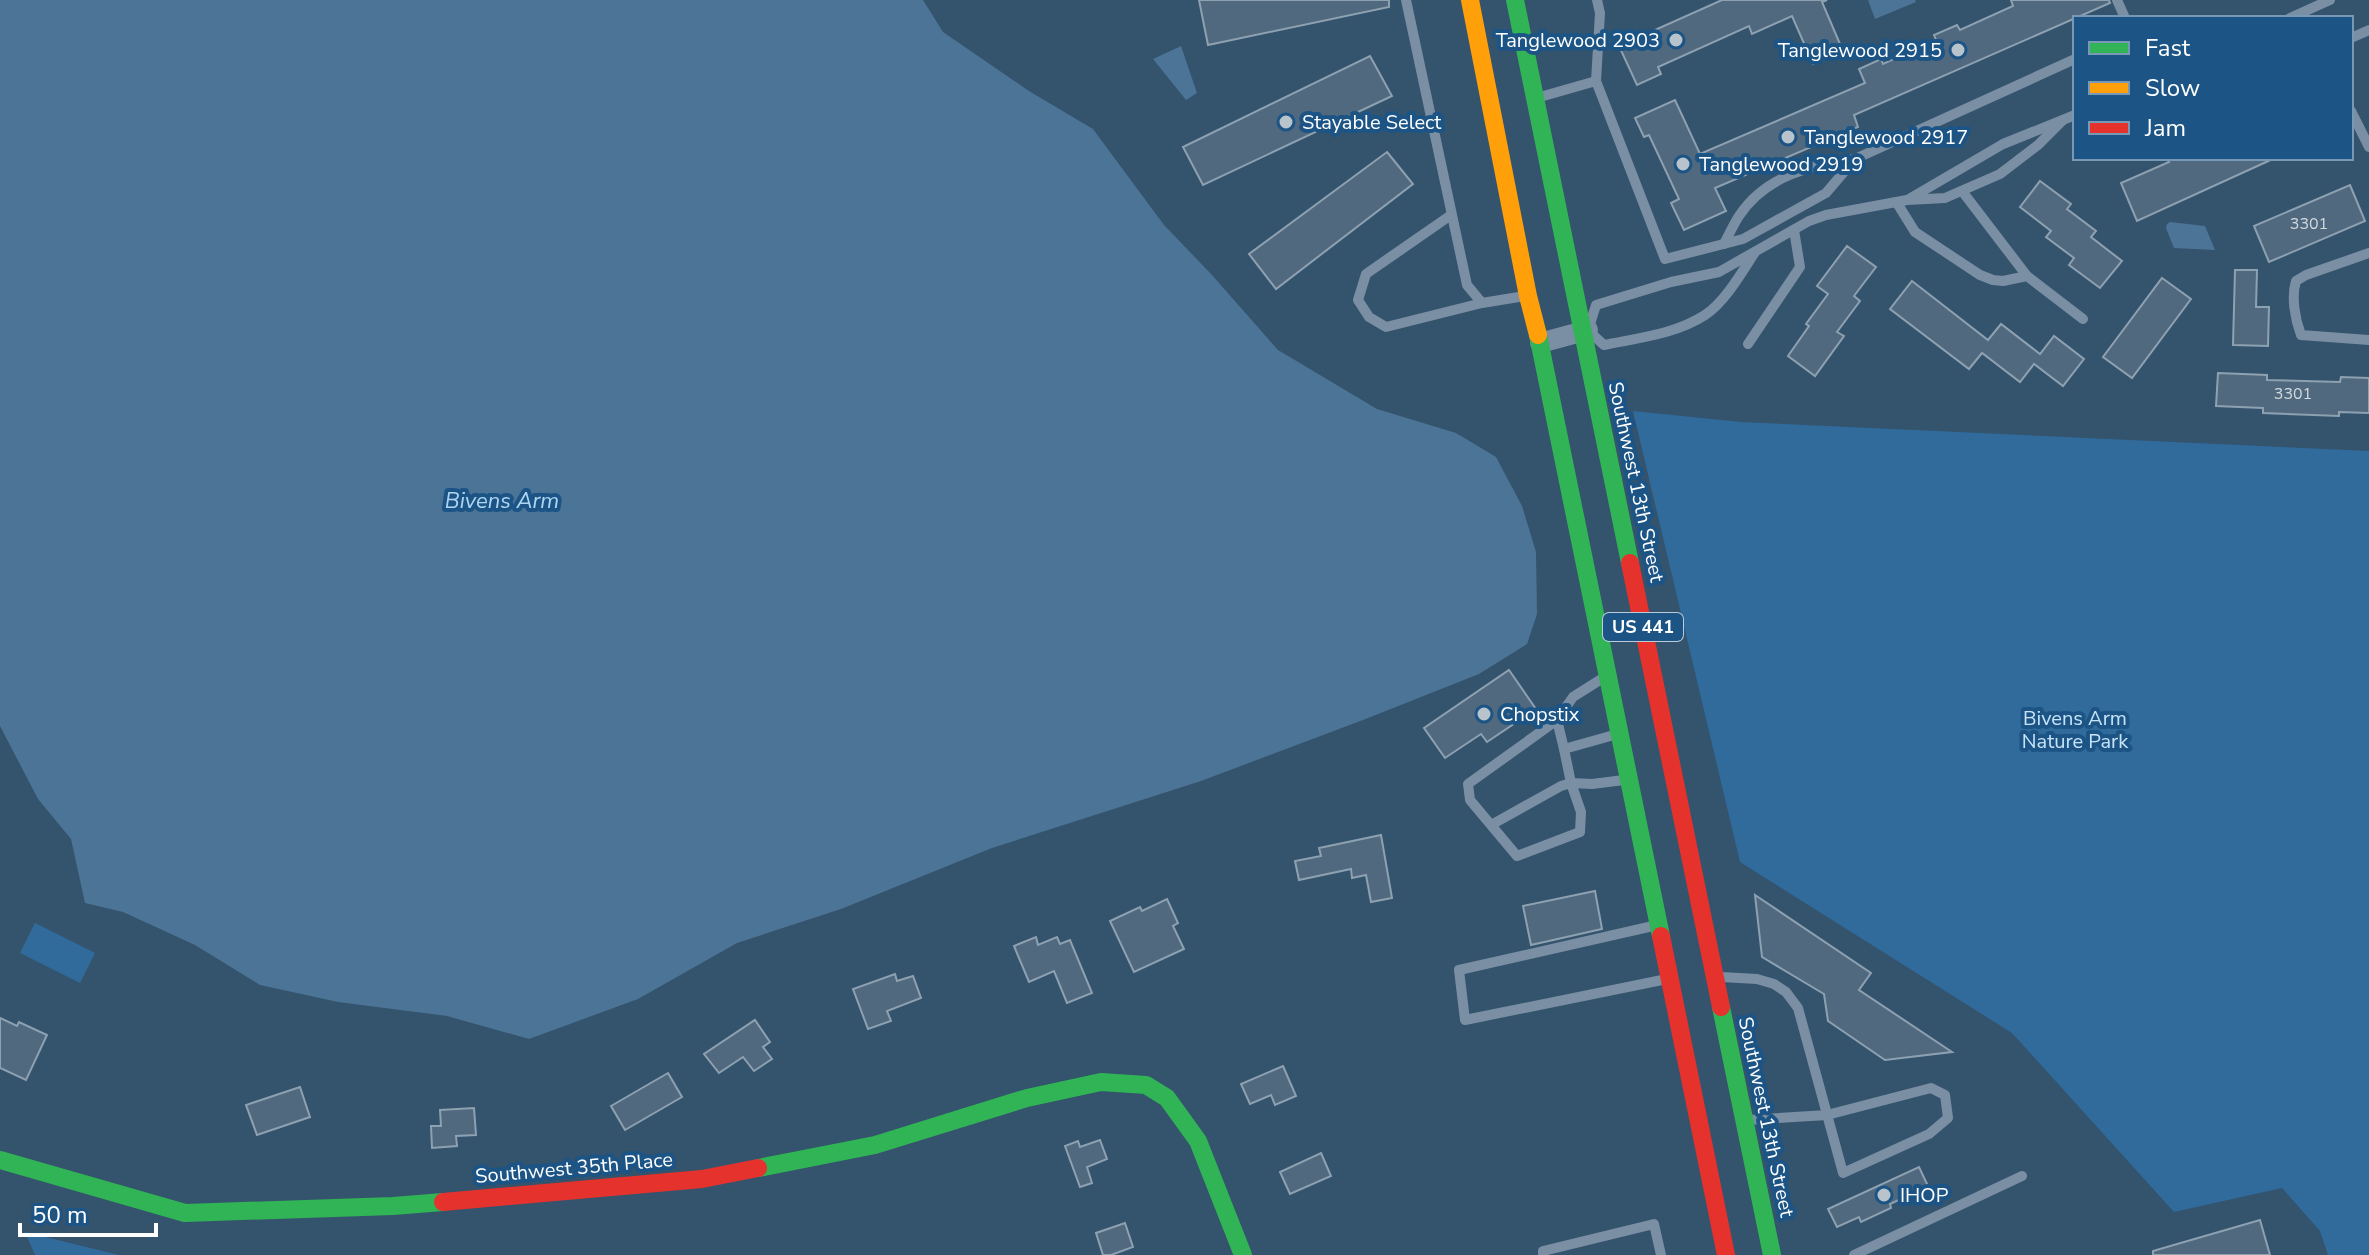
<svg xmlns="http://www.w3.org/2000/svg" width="2369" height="1255" font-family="'Nunito Sans',sans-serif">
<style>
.green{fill:#306b9c}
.water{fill:#4c7496}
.building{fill:#50697e;stroke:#8ea1b1;stroke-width:2}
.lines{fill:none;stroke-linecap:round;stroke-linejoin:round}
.lane{stroke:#7a8fa3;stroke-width:10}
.street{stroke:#7a8fa3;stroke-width:20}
.fast{stroke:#30b455;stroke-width:18}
.slow{stroke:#ff9f0a;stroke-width:18}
.jam{stroke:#e5322d;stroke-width:18}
.poi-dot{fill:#b8c3cc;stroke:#1c5585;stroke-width:3}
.labels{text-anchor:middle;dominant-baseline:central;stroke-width:8;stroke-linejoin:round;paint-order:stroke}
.number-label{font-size:16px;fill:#d3dadf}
.shield{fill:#1c5585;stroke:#bbccda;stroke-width:2}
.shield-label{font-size:18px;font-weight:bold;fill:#fff}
.poi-label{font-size:20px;fill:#fff;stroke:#1c5585;text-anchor:start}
.street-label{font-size:20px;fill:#fff;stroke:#1c5585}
.park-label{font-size:20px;fill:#c8e3f8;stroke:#1c5585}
.water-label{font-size:22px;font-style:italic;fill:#afd5f2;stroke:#1c5585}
</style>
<rect width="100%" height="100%" fill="#34536d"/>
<g class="green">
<polygon points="1633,411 1741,422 2369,451 2369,1255 2328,1255 2320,1231 2282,1188 2174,1212 2012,1033 1740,862"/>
<polygon points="35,923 95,953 80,983 20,953"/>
<polygon points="25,1232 119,1255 35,1255"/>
</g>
<g class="water">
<polygon points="0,0 923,0 943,32 1029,91 1093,129 1164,225 1212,275 1278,350 1377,409 1456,433 1496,457 1522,506 1536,552 1537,614 1527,644 1479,674 1363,720 1201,781 992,848 841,909 737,943 638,999 529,1039 447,1016 338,1002 260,985 195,945 123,912 85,903 71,839 38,799 0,726"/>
<polygon points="1868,0 1915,0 1916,2 1875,19"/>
<polygon points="1181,46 1197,93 1186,100 1153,59"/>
<polygon points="2170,222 2205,226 2215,250 2174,248 2166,228 2167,224"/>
</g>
<g class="building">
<polygon points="1199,0 1389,0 1389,7 1208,45"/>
<polygon points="1722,0 1827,0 1822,2 1843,51 1813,64 1792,16 1752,34 1749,26 1658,67 1661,74 1637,85 1619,46"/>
<polygon points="2011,0 2109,0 2110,3 1854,115 1858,127 1715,188 1726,211 1684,230 1671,203 1679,199 1649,135 1644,137 1635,118 1675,100 1700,154 1865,83 1859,69 1881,59 1883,64 1936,40 1934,35 1957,25 1960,30 2013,6"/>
<polygon points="1370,56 1392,96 1203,185 1183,147"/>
<polygon points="1387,152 1413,184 1276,289 1249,254"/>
<polygon points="2167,158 2275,158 2137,221 2121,183 2169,162"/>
<polygon points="2040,181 2071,204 2067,209 2096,231 2091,237 2122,261 2100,288 2069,265 2074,258 2046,237 2051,231 2020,207"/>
<polygon points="2350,185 2365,221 2269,262 2254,226"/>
<polygon points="1847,246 1876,267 1854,296 1860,301 1837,332 1844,336 1815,376 1788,356 1809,326 1806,324 1828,294 1817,286"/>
<polygon points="2235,270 2257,270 2256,307 2269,307 2268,346 2233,345"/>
<polygon points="2162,278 2191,299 2132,378 2103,357"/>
<polygon points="1912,281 1988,340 2001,324 2040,354 2054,336 2084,359 2063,386 2034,364 2020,382 1982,353 1969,369 1890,309"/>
<polygon points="2218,373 2267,375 2267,380 2340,382 2341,377 2369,378 2369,413 2339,412 2339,416 2263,413 2263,408 2216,406"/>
<polygon points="1509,670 1536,709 1487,742 1481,734 1445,758 1424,728"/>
<polygon points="1381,835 1392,898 1371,902 1366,875 1352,878 1351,869 1299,880 1295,861 1321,856 1319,848"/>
<polygon points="1595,891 1602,929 1531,945 1523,906"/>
<polygon points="1755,895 1871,973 1859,990 1952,1052 1885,1060 1828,1021 1824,994 1762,957"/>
<polygon points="1167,899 1178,923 1173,926 1184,949 1134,972 1110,921 1140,907 1142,911"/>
<polygon points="1036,937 1038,945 1057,937 1060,944 1070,940 1092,993 1067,1003 1054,971 1029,982 1014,946"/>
<polygon points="895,974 897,981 913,976 921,998 887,1011 891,1021 868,1029 853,989"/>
<polygon points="0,1018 17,1026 19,1022 47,1035 26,1080 0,1068"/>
<polygon points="755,1020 770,1042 763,1047 772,1059 754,1071 743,1057 719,1073 704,1054"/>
<polygon points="1283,1066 1296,1096 1275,1105 1271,1095 1250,1104 1241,1084"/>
<polygon points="668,1073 682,1097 625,1130 611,1106"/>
<polygon points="300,1087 310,1117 257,1135 246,1105"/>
<polygon points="474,1108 476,1135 456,1136 457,1146 432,1148 431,1126 441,1126 440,1110"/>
<polygon points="1100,1140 1107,1159 1087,1167 1092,1183 1080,1187 1065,1146 1078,1141 1080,1147"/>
<polygon points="1321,1153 1331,1176 1290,1194 1280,1172"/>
<polygon points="1919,1167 1928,1186 1890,1204 1891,1208 1861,1222 1859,1217 1837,1227 1828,1209"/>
<polygon points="2260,1220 2270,1255 2153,1255 2153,1251"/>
<polygon points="1125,1223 1133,1247 1111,1255 1103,1255 1096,1233"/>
</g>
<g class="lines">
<g class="lane">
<polyline points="1406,0 1467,285 1482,303 1525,296"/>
<polyline points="1597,0 1600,13 1596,81 1665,259 1743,239 1826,193 1855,159 2075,59"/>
<polyline points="2117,0 2125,18"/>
<polyline points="2290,18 2330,0"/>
<polyline points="2351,38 2369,30"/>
<polyline points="1540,97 1596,81"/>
<polyline points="2351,111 2369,147"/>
<polyline points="1962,191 2027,276"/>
<polyline points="1909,199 2003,144 2075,115"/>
<polyline points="1897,203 1915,232 1980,275 1993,280 2003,281 2027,276 2083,319"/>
<polyline points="1451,215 1366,274 1358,300 1369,317 1386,327 1482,303"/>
<path d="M1724 244C1729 235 1733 225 1739 216 1765 176 1811 165 1855 159"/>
<path d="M2369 253 2306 275 2296 281C2291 297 2295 319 2301 335L2369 340"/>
<polyline points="1591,321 1596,305 1671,282 1719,272 1809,221 1826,215 1907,200 1945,198 2000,174 2038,145 2063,120"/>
<path d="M1593 335 1604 345C1638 338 1676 334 1705 315 1725 302 1742 272 1755 252"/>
<polyline points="1748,344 1800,267 1794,230"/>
<polyline points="1557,720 1564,749"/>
<polyline points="1614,735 1564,749 1571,783 1592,784 1624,780"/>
<polyline points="1491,825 1561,786 1571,783 1581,812 1580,832 1517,856 1470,800 1468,784 1557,720 1573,697 1603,678"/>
<polyline points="1653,926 1459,970 1465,1020 1667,979"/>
<polyline points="1721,977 1757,979 1774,984 1786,992 1798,1008 1843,1173 1929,1134 1948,1118 1945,1095 1931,1088 1827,1115 1747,1120"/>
<polyline points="1543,1255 1543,1251 1654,1224 1661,1255"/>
<polyline points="1854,1255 2022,1176"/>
</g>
<polyline class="street" points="1540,343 1588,330"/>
<g class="fast">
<polyline points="1515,0 1630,563"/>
<polyline points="1538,335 1661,936"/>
<polyline points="1721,1007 1772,1255"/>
<polyline points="0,1160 185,1213 393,1206 443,1202"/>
<polyline points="758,1168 875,1145 1027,1098 1101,1082 1146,1085 1167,1098 1198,1141 1243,1255"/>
</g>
<polyline class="slow" points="1470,0 1528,296 1538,335"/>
<g class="jam">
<polyline points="1630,563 1721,1007"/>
<polyline points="1661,936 1726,1255"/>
<polyline points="443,1202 702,1179 758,1168"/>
</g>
</g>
<g class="poi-dot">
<circle cx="1676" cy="40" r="8"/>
<circle cx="1958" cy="50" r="8"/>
<circle cx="1286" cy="122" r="8"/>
<circle cx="1788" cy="137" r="8"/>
<circle cx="1683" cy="164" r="8"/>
<circle cx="1484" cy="714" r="8"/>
<circle cx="1884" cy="1195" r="8"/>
</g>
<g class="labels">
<g class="number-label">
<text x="2309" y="224">3301</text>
<text x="2293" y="394">3301</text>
</g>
<rect class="shield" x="1603" y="613" width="80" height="28" rx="6"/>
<g class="shield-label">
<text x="1643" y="627">US 441</text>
</g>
<g class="poi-label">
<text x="1660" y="40" text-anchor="end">Tanglewood 2903</text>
<text x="1942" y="50" text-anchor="end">Tanglewood 2915</text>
<text x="1302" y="122">Stayable Select</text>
<text x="1804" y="137">Tanglewood 2917</text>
<text x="1699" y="164">Tanglewood 2919</text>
<text x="1500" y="714">Chopstix</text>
<text x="1900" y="1195">IHOP</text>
</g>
<g class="street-label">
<text transform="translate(1636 482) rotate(78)">Southwest 13th Street</text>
<text transform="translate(1766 1117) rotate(78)">Southwest 13th Street</text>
<text transform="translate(574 1168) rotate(-5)">Southwest 35th Place</text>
</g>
<g class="park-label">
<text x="2075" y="718">Bivens Arm<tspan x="2075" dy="23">Nature Park</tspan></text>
</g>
<g class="water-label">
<text x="502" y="501">Bivens Arm</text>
</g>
</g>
<rect x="2073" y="16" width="280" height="144" fill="#1c5585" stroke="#7799b6" stroke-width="2"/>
<rect x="2089" y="42" width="40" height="12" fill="#30b455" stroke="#7799b6" stroke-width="2"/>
<text x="2145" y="56" font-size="24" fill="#ffffff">Fast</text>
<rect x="2089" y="82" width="40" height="12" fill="#ff9f0a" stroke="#7799b6" stroke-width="2"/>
<text x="2145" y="96" font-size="24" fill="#ffffff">Slow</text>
<rect x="2089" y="122" width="40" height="12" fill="#e5322d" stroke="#7799b6" stroke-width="2"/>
<text x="2145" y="136" font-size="24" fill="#ffffff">Jam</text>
<path d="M20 1223v12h136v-12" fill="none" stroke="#ffffff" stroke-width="4"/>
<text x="32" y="1223" font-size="24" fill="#ffffff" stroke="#1c5585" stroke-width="6" paint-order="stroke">50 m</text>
</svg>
